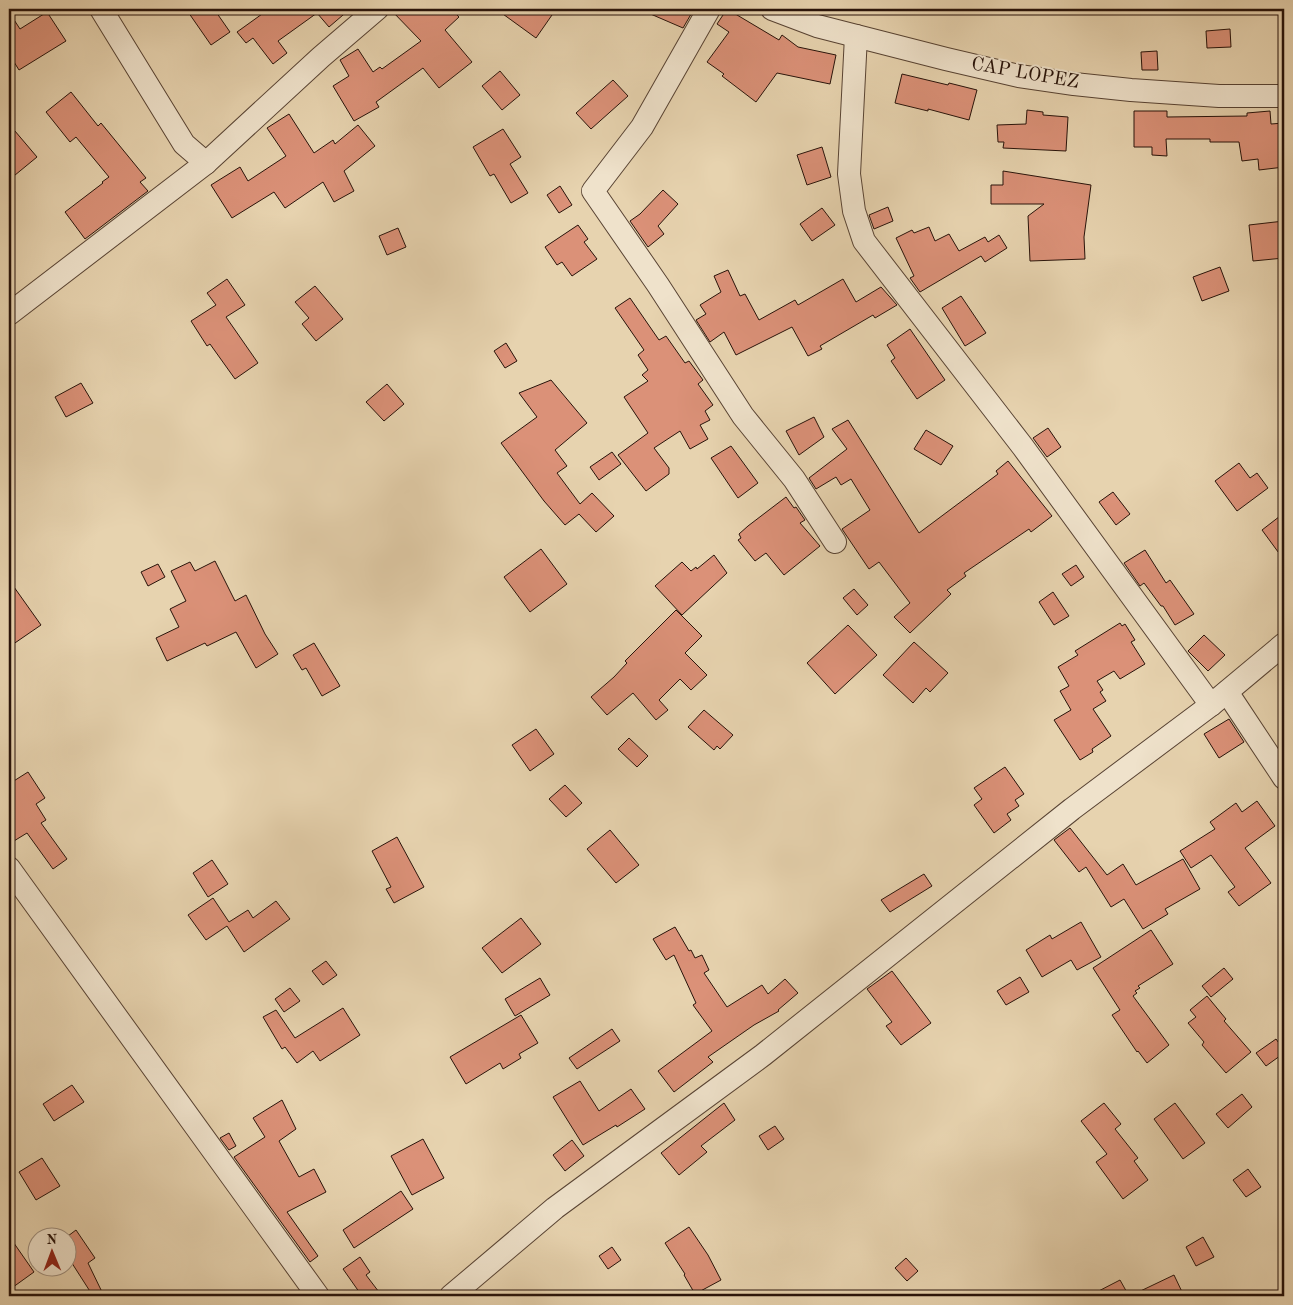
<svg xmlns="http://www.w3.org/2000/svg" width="1293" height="1305" font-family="'Old Standard TT',serif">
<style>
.building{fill:#db9178;stroke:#28130a}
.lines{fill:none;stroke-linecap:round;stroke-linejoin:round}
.minor-casing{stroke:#584333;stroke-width:24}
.minor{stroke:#efe2cb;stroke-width:22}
.labels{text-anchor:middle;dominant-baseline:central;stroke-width:4;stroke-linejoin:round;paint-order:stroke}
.street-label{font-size:19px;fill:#28130a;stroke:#efe2cb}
</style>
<rect width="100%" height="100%" fill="#e7d3af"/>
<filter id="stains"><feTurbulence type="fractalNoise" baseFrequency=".004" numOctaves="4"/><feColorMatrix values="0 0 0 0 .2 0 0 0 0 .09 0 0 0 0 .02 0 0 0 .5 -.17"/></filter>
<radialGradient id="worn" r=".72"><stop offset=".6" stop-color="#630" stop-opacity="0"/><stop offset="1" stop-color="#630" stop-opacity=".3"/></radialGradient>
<g class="building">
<polygon points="186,9 214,9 230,32 211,45"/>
<polygon points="269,9 350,9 329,27 317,13 278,41 287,53 273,64 253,38 246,43 237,32"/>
<polygon points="390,9 451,9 459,17 445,30 472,62 439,88 423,68 376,102 379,107 354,121 333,86 349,76 340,60 358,49 373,72 380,67 382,69 421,41"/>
<polygon points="496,9 543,9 552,15 536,38"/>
<polygon points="639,9 694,9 683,28"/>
<polygon points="727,9 779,40 782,35 798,47 836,55 830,84 777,73 756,102 722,76 724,74 707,62 729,32 717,24"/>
<polygon points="9,12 20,29 47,12 66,41 19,70 9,54"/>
<polygon points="1230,29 1231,47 1207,48 1206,31"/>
<polygon points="1157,51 1158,70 1142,70 1141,52"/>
<polygon points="500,71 520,95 502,110 482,86"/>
<polygon points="902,74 948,85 949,83 977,90 969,120 928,109 928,111 895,103"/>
<polygon points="613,80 628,96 591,129 576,113"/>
<polygon points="71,92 98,126 101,123 146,178 140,182 148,191 85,239 65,212 103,183 102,182 109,177 76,137 70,142 46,112"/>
<polygon points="1027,110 1043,112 1043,115 1068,117 1066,151 1003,148 1004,142 998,142 997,125 1026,124"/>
<polygon points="1134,111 1167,111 1167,117 1247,116 1247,113 1270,111 1271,124 1284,123 1284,167 1259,170 1258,159 1242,161 1239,142 1210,142 1210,139 1166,139 1167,156 1152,155 1152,147 1134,147"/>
<polygon points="289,114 314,153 333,140 335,144 358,125 375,146 344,171 354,191 334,202 323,182 285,208 274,192 232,218 211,185 240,167 248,181 286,156 267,128"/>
<polygon points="9,124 37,157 9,180"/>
<polygon points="503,129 521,157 510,164 528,193 511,203 494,174 490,176 473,147"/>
<polygon points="822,147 831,177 807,185 797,155"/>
<polygon points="1003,171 1091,185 1084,237 1085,259 1030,261 1028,216 1044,204 991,204 991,185 1003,185"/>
<polygon points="560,186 572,205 559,213 547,195"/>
<polygon points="663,190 678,204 658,226 664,234 648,247 630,221 640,214"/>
<polygon points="888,207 893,221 874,229 869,215"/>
<polygon points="822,208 835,225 812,241 800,224"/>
<polygon points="1284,221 1284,258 1253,261 1249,225"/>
<polygon points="578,225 588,239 584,242 597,259 572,276 562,262 557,265 545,247"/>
<polygon points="929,227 935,241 949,234 959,251 985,237 988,242 999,235 1007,248 985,262 981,256 920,292 910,278 914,276 896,238 912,230 914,233"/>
<polygon points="398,228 406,247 387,255 379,236"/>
<polygon points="1220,267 1229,291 1202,301 1193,277"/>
<polygon points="728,270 740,296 745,294 759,320 795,300 798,305 843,279 856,302 881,287 897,305 875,318 873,315 820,346 822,349 808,356 792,327 736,355 724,332 710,342 696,320 706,314 700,305 721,292 714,276"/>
<polygon points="227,279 245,305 226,317 258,363 235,379 210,344 207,346 191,321 216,305 207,293"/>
<polygon points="315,286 343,319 316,341 302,324 309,318 295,302"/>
<polygon points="961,296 986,333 965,346 942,308"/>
<polygon points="630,298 659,340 666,336 685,363 689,361 703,380 698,384 713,405 705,411 710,420 700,425 708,439 690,449 680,431 654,448 669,468 669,474 646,491 618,455 648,433 624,397 648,381 642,375 648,370 638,355 644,350 615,308"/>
<polygon points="910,329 945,380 917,399 891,361 895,358 887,345"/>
<polygon points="506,343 517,361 505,368 494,351"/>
<polygon points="551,380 587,423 555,450 567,466 557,473 580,504 592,493 614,516 596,532 579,514 565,525 544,501 501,443 537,417 519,393"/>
<polygon points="81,383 93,403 66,417 55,397"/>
<polygon points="387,384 404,404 384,421 366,402"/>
<polygon points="814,417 824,437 799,455 786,431"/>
<polygon points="848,420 919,533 998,474 996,471 1008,461 1052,516 1031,532 1029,529 964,573 966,576 947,590 951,594 910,633 894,617 910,603 879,562 869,569 842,529 870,510 851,479 841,485 836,477 816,489 809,478 847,449 832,429"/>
<polygon points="1048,428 1061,447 1047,457 1033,438"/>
<polygon points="926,430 953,446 941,465 914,449"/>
<polygon points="731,446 758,483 738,498 711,458"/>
<polygon points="612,452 621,464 599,480 590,467"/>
<polygon points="1239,463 1250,478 1257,473 1268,488 1237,511 1215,481"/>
<polygon points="1113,492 1130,514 1116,525 1099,502"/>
<polygon points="786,497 794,508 796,507 805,520 800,523 820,546 784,575 766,553 755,561 738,540 741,538 739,534 748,526"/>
<polygon points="1284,513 1284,560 1262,530"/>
<polygon points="541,549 567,584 530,612 504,577"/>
<polygon points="1145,550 1166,583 1170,580 1194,614 1175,625 1163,606 1161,606 1144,583 1140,586 1124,563"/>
<polygon points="714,555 727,573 682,615 655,586 682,562 691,571 696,567 697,569"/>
<polygon points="215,561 235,601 246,595 265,634 278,654 256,668 236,632 207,646 205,643 167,661 156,638 179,627 170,609 186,601 171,571 190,562 195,571"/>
<polygon points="158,564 165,577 148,586 141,572"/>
<polygon points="1076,565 1084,577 1071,586 1062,574"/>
<polygon points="9,580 41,625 9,647"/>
<polygon points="854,589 868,605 857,615 843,598"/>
<polygon points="1053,592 1069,616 1054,625 1039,602"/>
<polygon points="676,610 702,636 685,653 707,675 691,690 680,679 659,700 668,710 656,720 633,693 607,715 591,697 614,677 627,663 625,661"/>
<polygon points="1120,623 1122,626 1125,624 1135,640 1131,642 1145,664 1120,679 1114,671 1097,681 1103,690 1100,692 1106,701 1093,709 1111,736 1092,749 1093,752 1080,760 1054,720 1071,710 1060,691 1069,686 1058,667 1078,655 1075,651"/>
<polygon points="848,625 877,655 835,694 807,663"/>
<polygon points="1204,635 1225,655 1208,671 1188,651"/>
<polygon points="914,642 948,673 930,692 926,688 913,703 883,675"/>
<polygon points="314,643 340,686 322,696 306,668 302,670 293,655"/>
<polygon points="704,710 733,735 720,749 717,746 714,750 688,727"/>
<polygon points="1229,719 1244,742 1219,758 1204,734"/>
<polygon points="536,729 554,754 530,771 512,745"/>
<polygon points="629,738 648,756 637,767 618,749"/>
<polygon points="1005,767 1024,794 1015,800 1019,806 1007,814 1011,820 994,833 974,805 982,799 974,788"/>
<polygon points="28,772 45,798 36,804 46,820 41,823 67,859 53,869 27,833 9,844 9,784"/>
<polygon points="565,785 582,803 566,817 549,799"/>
<polygon points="1257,801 1275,826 1245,848 1271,883 1239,906 1228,892 1235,887 1211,855 1191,868 1180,851 1215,829 1210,822 1236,803 1242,812"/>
<polygon points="1070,828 1107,875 1123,864 1136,885 1183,859 1200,889 1165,909 1168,914 1143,929 1124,899 1111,907 1086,867 1079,872 1054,840"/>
<polygon points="610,830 639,865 616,883 587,849"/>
<polygon points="397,837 424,887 394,903 386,889 391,887 372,851"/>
<polygon points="212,860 228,884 208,897 193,873"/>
<polygon points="924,874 932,886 890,912 881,900"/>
<polygon points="213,898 229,922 248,910 253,918 276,901 290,919 244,952 227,926 206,940 188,915"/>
<polygon points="521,918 541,944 502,973 482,948"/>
<polygon points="1081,922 1101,957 1077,970 1071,960 1042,977 1026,950 1050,935 1052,939"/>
<polygon points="675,927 689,951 691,950 695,958 702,955 709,970 704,973 727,1007 762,985 768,994 785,979 798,993 778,1010 779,1011 754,1025 708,1057 713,1062 674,1092 658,1071 712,1031 693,1005 696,1003 674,955 666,960 653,939"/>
<polygon points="1151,930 1173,964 1138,986 1140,988 1135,991 1137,993 1133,996 1169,1045 1147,1063 1138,1051 1137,1052 1112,1015 1120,1010 1093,968"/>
<polygon points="326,961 337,975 323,985 312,971"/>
<polygon points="1224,968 1233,979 1211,997 1202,986"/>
<polygon points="892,971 931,1023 901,1045 886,1026 892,1022 867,989"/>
<polygon points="1020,977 1029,992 1006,1005 997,991"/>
<polygon points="540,978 550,995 515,1016 505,999"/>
<polygon points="290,988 300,1001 284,1012 275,999"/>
<polygon points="1207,996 1226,1019 1224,1021 1251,1052 1226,1073 1202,1045 1204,1042 1188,1023 1196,1017 1190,1010"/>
<polygon points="343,1008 360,1035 320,1061 313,1051 297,1063 285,1047 282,1049 263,1017 276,1010 295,1038"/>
<polygon points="521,1015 538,1043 519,1054 521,1058 503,1069 500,1063 466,1084 450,1057"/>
<polygon points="612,1029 620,1041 577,1069 569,1058"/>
<polygon points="1276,1039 1284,1050 1284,1053 1266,1066 1256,1053"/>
<polygon points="580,1081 599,1111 631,1089 645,1109 617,1127 616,1125 583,1145 553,1097"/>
<polygon points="72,1085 84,1102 54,1121 43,1104"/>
<polygon points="1242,1094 1252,1107 1228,1128 1216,1114"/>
<polygon points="282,1100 296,1129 279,1141 299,1177 314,1169 326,1192 287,1212 318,1256 310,1262 234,1157 265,1137 253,1118"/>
<polygon points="724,1103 735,1120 701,1146 707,1152 679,1175 661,1153"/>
<polygon points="1104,1103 1121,1124 1115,1129 1138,1158 1134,1161 1148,1180 1123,1199 1096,1162 1107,1154 1081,1121"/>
<polygon points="1175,1103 1205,1143 1183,1159 1154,1119"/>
<polygon points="775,1126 784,1139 768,1150 759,1136"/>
<polygon points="229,1133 236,1146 229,1150 220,1138"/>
<polygon points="423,1139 444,1178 412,1195 391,1156"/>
<polygon points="572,1140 584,1156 565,1171 553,1155"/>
<polygon points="42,1158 60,1186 36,1200 19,1172"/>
<polygon points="1248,1169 1261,1187 1246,1197 1233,1180"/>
<polygon points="401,1191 413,1209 354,1248 343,1230"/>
<polygon points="689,1227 708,1255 721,1280 695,1294 684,1275 685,1274 665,1243"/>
<polygon points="76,1230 95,1258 88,1263 103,1294 99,1296 93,1296 68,1257 68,1236"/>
<polygon points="9,1236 34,1272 9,1290"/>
<polygon points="1203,1237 1214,1257 1196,1266 1186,1247"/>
<polygon points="612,1247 621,1260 608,1269 599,1256"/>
<polygon points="360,1257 370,1272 366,1275 382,1296 362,1296 343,1269"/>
<polygon points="906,1258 918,1271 907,1281 895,1268"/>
<polygon points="1174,1275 1184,1296 1130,1296"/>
<polygon points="1120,1280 1129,1296 1089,1296"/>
</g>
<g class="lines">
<defs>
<g id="minor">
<polyline points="101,9 184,144 206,163"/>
<polyline points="709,9 642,127 593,191 658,285 743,416 794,479 835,542"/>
<polyline points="772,9 817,26 946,59 1019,76 1074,84 1131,90 1219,96 1284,96"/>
<polyline points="856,36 849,174 854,211 864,241 1023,447 1211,705"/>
<polyline points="9,314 206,163 321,57 377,9"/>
<polyline points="1227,692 1284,778"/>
<polyline points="9,868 318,1296"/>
<polyline points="451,1296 555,1208 763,1055 1072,809 1211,705 1284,644"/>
</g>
</defs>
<use href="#minor" class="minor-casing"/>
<use href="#minor" class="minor"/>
</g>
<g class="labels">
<g class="street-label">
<text transform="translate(1025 74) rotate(10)">CAP LOPEZ</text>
</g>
</g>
<rect width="1293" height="1305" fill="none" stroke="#e7d3af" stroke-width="30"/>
<rect x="10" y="10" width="1273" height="1285" fill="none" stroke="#28130a" stroke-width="2.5"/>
<rect x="15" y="15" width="1263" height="1275" fill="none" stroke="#28130a"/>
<g transform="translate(52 1252) rotate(359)"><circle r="24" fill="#efe2cb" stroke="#9f8f7e"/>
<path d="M0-4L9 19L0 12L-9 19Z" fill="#8f2418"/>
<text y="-8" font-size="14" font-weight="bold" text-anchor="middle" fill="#28130a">N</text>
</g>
<rect width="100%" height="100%" filter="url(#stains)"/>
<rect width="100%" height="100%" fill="url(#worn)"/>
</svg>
